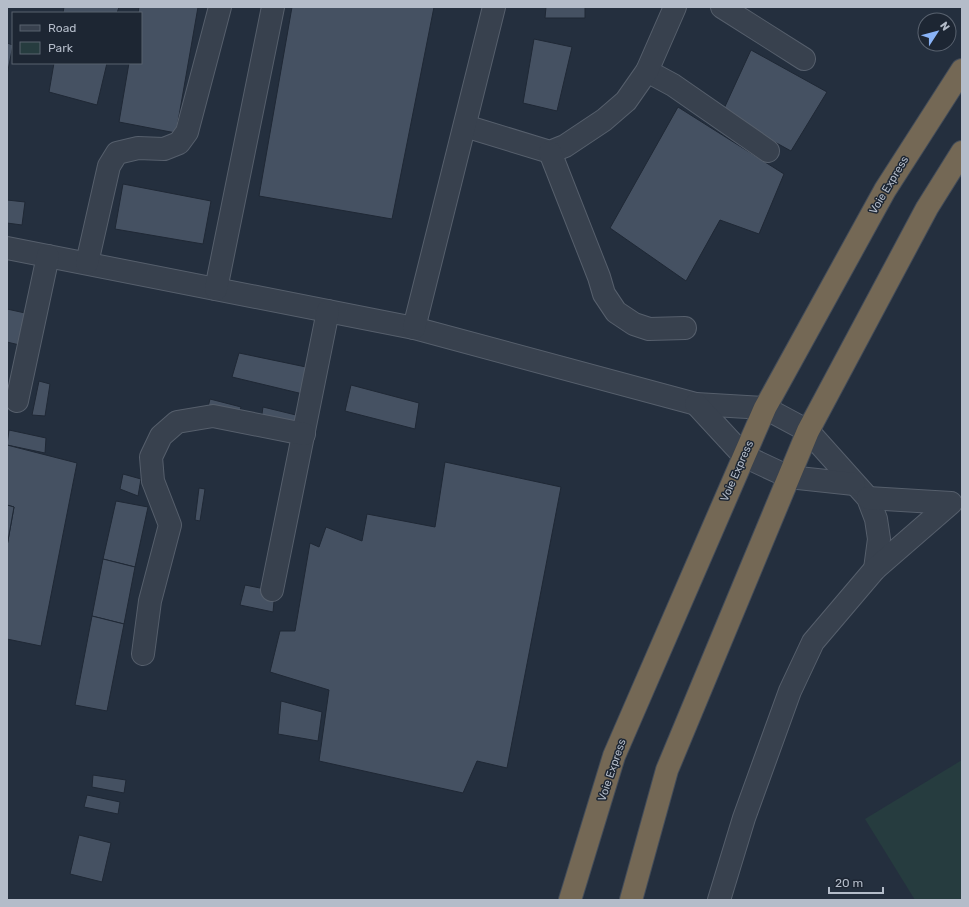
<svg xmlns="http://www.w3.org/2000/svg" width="969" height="907" font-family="Rubik,sans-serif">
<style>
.green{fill:#263c3f}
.building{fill:#455162;stroke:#1f2835}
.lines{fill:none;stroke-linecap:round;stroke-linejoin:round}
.minor-casing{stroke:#565f6c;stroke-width:24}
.highway-casing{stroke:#434c59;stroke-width:24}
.minor{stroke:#38414e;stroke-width:22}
.highway{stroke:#746855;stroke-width:22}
.labels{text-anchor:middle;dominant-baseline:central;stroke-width:3;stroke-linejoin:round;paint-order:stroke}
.street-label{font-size:11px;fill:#b4bcc9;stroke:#1d2633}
</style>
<rect width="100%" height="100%" fill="#242f3e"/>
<polygon class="green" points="962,760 962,900 915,900 865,819"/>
<g class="building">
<polygon points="64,7 119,7 117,13 63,13"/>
<polygon points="139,7 198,7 176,133 119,122 129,63 141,63 141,13 138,13"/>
<polygon points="292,7 434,7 392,219 259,196"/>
<polygon points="546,7 585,7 585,18 545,18"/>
<polygon points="534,39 572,47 557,111 523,103"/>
<polygon points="7,43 13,45 7,75"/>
<polygon points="751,50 827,92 791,151 722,113"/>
<polygon points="54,63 107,63 97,105 49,92"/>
<polygon points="678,107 784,174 759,234 720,220 686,281 610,228"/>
<polygon points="123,184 211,201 203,244 115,229"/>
<polygon points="7,200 25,202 22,225 7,223"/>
<polygon points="7,309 43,317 36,349 7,342"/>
<polygon points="239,353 306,367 303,394 232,377"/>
<polygon points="39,381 50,384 45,416 32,415"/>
<polygon points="351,385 419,403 415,429 345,411"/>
<polygon points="210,399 241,407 238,418 207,411"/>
<polygon points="263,407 296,415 294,427 261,421"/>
<polygon points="9,430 46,438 45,453 7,445"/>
<polygon points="7,445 77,463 41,646 7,639 7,546 14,507 7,505"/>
<polygon points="445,462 561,487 507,768 477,761 463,793 319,761 329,690 270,672 280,631 295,631 310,543 319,547 326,527 362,541 367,514 435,527"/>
<polygon points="123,474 141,479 138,496 120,489"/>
<polygon points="199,488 205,489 200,521 195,520"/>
<polygon points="116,501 148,507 135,567 103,559"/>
<polygon points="7,505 14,507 7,546"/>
<polygon points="103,559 135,567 124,624 92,616"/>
<polygon points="245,585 275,591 273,612 240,605"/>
<polygon points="92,616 124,624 107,711 75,705"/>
<polygon points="281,701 322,712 318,741 278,734"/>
<polygon points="93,775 126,780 124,793 92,787"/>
<polygon points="87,795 120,802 118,814 84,807"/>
<polygon points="79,835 111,843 102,882 70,874"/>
</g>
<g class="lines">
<defs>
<g id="minor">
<polyline points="722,7 804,59"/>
<polyline points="647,71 673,85 768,151"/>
<polyline points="465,126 550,152 565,146 604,120 626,101 647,71 675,7"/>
<polyline points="550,152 599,277 604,294 616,312 634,324 649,329 685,328"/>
<polyline points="7,248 414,328 696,404 765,408 808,431 868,498 876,519 879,539 875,569"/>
<polyline points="87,263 109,166 117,153 138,148 164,149 179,143 187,132 220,7"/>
<polyline points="216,289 273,7"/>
<polyline points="414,328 494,7"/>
<polyline points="17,401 48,256"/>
<polyline points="696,404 744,456 789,477 854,484"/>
<polyline points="272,590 328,311"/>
<polyline points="143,654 150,601 170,525 153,481 151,457 161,436 177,422 213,416 304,434"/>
<polyline points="719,900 744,818 790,691 813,642 875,569 951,503 868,498"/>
</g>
<g id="highway">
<polyline points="570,900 614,756 765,408 885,190 962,70"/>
<polyline points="631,900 667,770 808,431 927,208 962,152"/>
</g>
</defs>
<use href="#minor" class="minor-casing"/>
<use href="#highway" class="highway-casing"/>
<use href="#minor" class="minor"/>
<use href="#highway" class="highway"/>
</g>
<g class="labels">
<g class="street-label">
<text transform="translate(889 185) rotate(-59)">Voie Express</text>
<text transform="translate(737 471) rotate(-66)">Voie Express</text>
<text transform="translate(612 770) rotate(-71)">Voie Express</text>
</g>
</g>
<rect width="969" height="907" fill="none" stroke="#b4bcc9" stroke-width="16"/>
<rect x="12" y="12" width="130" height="52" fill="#1d2633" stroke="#59626f"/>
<rect x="20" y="25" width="20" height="6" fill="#38414e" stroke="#59626f"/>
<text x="48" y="32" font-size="12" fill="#b4bcc9">Road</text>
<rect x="20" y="42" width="20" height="12" fill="#263c3f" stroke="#59626f"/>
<text x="48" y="52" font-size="12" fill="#b4bcc9">Park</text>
<g transform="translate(937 32) rotate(54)"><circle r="19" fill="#1d2633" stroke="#59626f"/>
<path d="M0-3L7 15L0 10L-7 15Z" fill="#8ab4f8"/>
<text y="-6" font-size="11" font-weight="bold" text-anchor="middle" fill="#b4bcc9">N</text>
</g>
<path d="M829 887v6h54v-6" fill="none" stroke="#b4bcc9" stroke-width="2"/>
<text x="835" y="887" font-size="12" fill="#b4bcc9" stroke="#1d2633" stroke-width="3" paint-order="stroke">20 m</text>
</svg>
